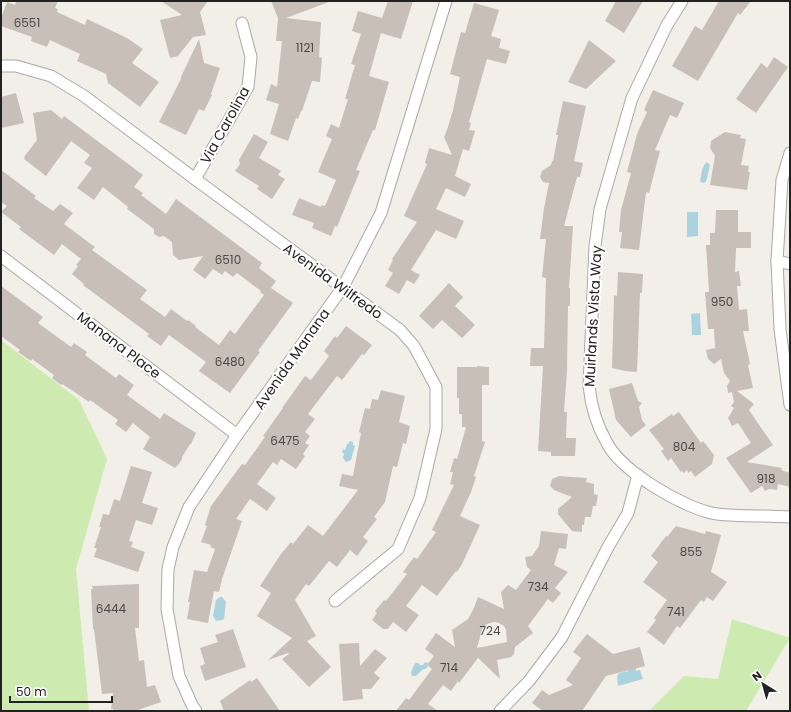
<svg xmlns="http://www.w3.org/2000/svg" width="791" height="712" font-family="Poppins,sans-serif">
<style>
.grass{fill:#cdebb0}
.water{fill:#aad3df}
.building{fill:#c7bfb8;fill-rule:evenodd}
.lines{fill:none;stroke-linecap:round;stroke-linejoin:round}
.street-casing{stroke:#a9a9a9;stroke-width:13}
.street{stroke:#fff;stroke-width:11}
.labels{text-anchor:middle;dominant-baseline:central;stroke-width:4;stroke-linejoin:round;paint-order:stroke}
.number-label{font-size:12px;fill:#4b4948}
.street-label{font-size:14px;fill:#222;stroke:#fff}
</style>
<rect width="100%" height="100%" fill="#f2efe9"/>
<g class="grass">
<polygon points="1,340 79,400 107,459 76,569 89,711 1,711"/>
<polygon points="732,619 790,638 746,711 649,711 684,676 718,679"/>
</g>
<g class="water">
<path d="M707 162 710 165 706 182 702 183 700 181C702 174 701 167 707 162Z"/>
<polygon points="687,212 698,212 698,236 687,237"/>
<polygon points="700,313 701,335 692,335 691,314"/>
<polygon points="350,441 353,442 353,445 355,446 351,460 346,462 343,458 344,453 342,453 343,449 345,450 347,444 348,444"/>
<polygon points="220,597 222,597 226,602 224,619 222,620 216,621 213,616 216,600"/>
<polygon points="425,662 428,663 427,668 422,670 416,676 412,676 411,672 415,663 418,663 420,665 423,665"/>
<polygon points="636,668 636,671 640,670 643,679 618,686 617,676 618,676 618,674 625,671 627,672 629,669"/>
</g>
<g class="building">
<polygon points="16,1 58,1 55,8 58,9 57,12 85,25 87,19 127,38 143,49 132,63 159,82 140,107 108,83 106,74 77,61 80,54 50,40 47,47 31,41 32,37 1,26 1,18 7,2 15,5"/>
<polygon points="161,1 208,1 200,12 206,35 193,37 178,56 170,58 160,20 182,15"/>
<polygon points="271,1 328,1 329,2 286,18 321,22 319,57 322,58 320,82 312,81 302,111 301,111 298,119 296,118 288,141 270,134 279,104 266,100 271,84 277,87 282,41 276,41 278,18"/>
<polygon points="388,1 413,1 401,39 381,33 369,76 389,82 375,130 373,130 356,170 360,171 337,227 335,226 331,236 312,228 314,223 292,215 299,198 321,207 321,205 325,206 336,180 318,172 332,139 326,136 331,124 339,128 348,99 345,99 355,65 351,64 361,34 352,31 358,11 382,18"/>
<polygon points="616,1 643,1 624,33 605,21"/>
<polygon points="719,1 751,1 740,15 738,13 698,81 672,66 695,26 702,30"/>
<polygon points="474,3 499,10 491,36 501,39 499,48 510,51 506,64 487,59 469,122 471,123 469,130 475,131 469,151 463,149 455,176 471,184 465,197 446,188 436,209 464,221 456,239 436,230 411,270 420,275 414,284 407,280 399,294 385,286 393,273 388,270 393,260 392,259 417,222 404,216 427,164 425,163 429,148 452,155 444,137 447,130 453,110 460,77 450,74 461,32 465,33"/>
<polygon points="199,39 204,63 220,68 211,94 212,95 204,111 199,109 186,135 159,122 181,79 181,77"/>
<polygon points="589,40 616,61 586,89 568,82"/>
<polygon points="774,57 788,67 756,113 736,99 761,63 767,68"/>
<polygon points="653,90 684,103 677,118 670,115 655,150 660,151 649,193 646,192 639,250 620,248 622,232 619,232 621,210 631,173 627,172 637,134 647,112 644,110"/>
<polygon points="16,93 24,123 1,128 1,97"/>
<polygon points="563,101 586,106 574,161 583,163 580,177 577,177 564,226 573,226 569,288 570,288 570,306 568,306 567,371 564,412 567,412 566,438 576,438 575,456 551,456 551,452 538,451 543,366 530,366 531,348 544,348 546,278 542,277 546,239 540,239 544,208 549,183 543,182 540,177 542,171 551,165 552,161 553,161 558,135 556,135"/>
<polygon points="51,110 62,119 64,116 143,175 134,187 143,193 141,195 166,214 176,199 262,263 259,268 276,281 271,288 293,303 258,351 260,352 230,393 199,371 206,362 169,335 161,346 147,336 149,334 83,285 84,284 72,274 78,266 76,265 81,259 62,244 54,255 19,229 21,227 1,212 7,206 1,202 1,170 36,196 34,198 53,211 60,204 73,213 64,224 95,247 92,250 147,290 140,299 165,317 171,309 187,321 188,320 196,326 195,327 219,345 230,330 235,334 264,295 260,292 261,291 237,273 233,277 225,271 222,275 213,269 205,279 193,270 203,256 179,260 173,255 172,242 164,236 159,237 154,234 154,229 127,209 128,207 103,187 94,200 77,188 92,168 84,163 90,155 71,141 46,176 24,159 25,158 24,157 37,140 33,113"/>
<polygon points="725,132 741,135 740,138 746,139 741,165 749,166 748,172 750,172 747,190 710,185 715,156 710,148 711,141"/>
<polygon points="254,134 268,142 259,158 281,171 278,175 285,179 272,199 257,189 259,186 235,171 240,164 239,160"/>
<polygon points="716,210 738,210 738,232 751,232 751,248 736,248 735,272 739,271 741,286 737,286 739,310 747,309 749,331 743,331 750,364 748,365 753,388 737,391 754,404 749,410 773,445 747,462 782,468 781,470 790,473 790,487 778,484 777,490 769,489 765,491 762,486 751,493 726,458 751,443 738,423 732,426 728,418 734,408 731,406 734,402 732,392 728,393 727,386 730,381 724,373 721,359 714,364 708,359 706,350 715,348 714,329 708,329 705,292 709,292 706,245 710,245 710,233 715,233"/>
<polygon points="618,272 643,274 642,293 640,293 637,372 625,371 612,368 614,295 617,296"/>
<polygon points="449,283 463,297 455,306 475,325 462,338 442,320 433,329 419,316"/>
<polygon points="1,286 43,317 38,323 71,347 74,343 87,352 85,355 116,378 119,374 134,385 127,395 160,419 164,413 196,433 191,444 190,444 182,457 182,459 179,464 175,468 143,449 150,437 133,423 126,432 115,424 118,420 90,400 89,402 73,391 62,384 61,385 52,378 54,375 32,359 31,361 18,352 20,350 1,336"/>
<polygon points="346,326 372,345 364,355 362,354 342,380 337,376 308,414 315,419 305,432 310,436 305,443 309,445 303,454 305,456 296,469 281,459 277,465 273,462 257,484 276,498 267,511 250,499 236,519 242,521 222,579 219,592 214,591 208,623 187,619 190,602 188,602 194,570 207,572 215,549 210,547 211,545 201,542 207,526 205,525 211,506 242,464 245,465 265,437 263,436 283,408 282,408 305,376 311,380 329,356 324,351 335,336 337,338"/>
<polygon points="477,366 489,367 489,385 482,385 482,441 485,442 474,476 476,477 471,492 460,516 480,525 462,564 457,572 456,571 437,596 422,585 406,606 419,615 406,632 393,622 388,629 383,629 372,620 377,613 375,611 384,600 386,601 407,574 403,572 414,557 417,559 436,532 432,530 454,485 450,484 453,472 450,472 454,458 457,459 466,427 462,427 462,414 459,414 459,398 457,398 457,367 477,367"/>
<polygon points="632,383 638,401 642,403 639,407 642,420 646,425 631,437 616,420 609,389"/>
<polygon points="381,390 405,396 399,422 410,426 406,444 403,443 397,467 393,466 385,502 374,517 377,519 363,537 368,541 357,556 350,550 337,567 329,561 309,586 306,584 295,600 316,636 307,641 331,667 309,687 282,659 289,654 288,653 268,660 292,638 257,616 271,593 260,586 281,554 291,542 293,544 308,525 323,536 358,490 339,486 342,474 353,476 361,433 359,432 365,408 370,409 372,399 378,400"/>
<polygon points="679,412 701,443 703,441 714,455 712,464 695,477 691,471 688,473 687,470 684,473 682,471 681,472 671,458 668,461 661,451 664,449 649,430 672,414 673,416"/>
<polygon points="131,466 152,472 142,503 158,508 152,525 136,520 129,541 133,542 131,547 145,552 138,572 94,557 97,548 94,548 101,527 99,527 103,514 109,515 114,499 120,501"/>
<polygon points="559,476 587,478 586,482 594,484 594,494 598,495 596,506 593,506 591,517 585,517 584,525 582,525 582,532 572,531 558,514 558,509 572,497 554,490 550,486 552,479"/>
<polygon points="676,526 705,534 706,531 721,535 711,572 727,582 713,601 707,597 704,602 701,600 680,628 677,626 664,645 647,632 656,620 654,618 667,600 643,582 658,562 651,556 666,536 667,537"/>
<path d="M541 531 568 534 566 549 559 548 554 565 568 572 555 588 561 593 553 603 548 599 528 626 533 633 515 647 514 654 511 657 497 660 500 679 478 658 459 683 458 681 451 691 443 685 428 704 438 711H396L406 698 409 700 432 669 427 665 434 656 425 649 436 633 455 647 452 630 468 619 473 610 478 597 504 609 501 592 508 585 516 590 531 570 527 567 525 557 532 556 539 546ZM494 622 499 623 504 626 506 630 507 642 477 648 482 629 487 624Z"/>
<polygon points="139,584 139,628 135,628 139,661 144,660 147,687 155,685 161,702 135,711 113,711 113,709 111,709 113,693 102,694 94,629 93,629 91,589 93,589 92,586"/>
<polygon points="233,629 246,667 205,681 200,666 205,664 200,648 218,642 215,635"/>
<polygon points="587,634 613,654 640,647 645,666 606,676 582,711 543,711 532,703 542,690 549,695 573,685 566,680 581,658 573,652"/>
<polygon points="359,643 360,666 375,649 387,658 374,673 380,678 371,689 362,689 363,699 343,701 339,644"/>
<polygon points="257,678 280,711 224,711 220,701 250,680 251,682"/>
</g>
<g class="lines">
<defs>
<g id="street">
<path d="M682 1 667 25 632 98 600 209 595 246 589 386C591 405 597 426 607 443 621 471 686 510 717 514 741 517 766 515 790 517"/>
<polyline points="1,66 16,66 51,76 84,96 195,179 400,330 414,346 436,387 436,429 420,498 398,549 335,601"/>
<polyline points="790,153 782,180 777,261 780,329 790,405"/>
<polyline points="195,179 248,87 251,57 242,23"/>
<polyline points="1,256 237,435"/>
<polyline points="777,261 790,264"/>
<polyline points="196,711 192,705 179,676 167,609 168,569 173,547 189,507 237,435 343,287 381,213 446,1"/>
<polyline points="500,711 529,681 562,637 608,547 628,513 638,475"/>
</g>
</defs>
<use href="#street" class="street-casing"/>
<use href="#street" class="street"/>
</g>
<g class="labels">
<g class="number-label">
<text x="27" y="22">6551</text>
<text x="305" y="47">1121</text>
<text x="228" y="259">6510</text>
<text x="722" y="301">950</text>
<text x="230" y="361">6480</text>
<text x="285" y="440">6475</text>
<text x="684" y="446">804</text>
<text x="766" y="478">918</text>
<text x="691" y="551">855</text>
<text x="538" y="586">734</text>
<text x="111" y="608">6444</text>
<text x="676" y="611">741</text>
<text x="490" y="630">724</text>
<text x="449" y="667">714</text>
</g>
<g class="street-label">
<text transform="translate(225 125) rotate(-61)">Via Carolina</text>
<text transform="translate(333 281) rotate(36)">Avenida Wilfredo</text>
<text transform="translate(593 316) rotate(-87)">Muirlands Vista Way</text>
<text transform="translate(119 345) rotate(37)">Manana Place</text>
<text transform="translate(292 359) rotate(-55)">Avenida Manana</text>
</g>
</g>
<rect width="791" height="712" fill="none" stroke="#222222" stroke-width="4"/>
<g transform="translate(763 684) rotate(323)" stroke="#ffffff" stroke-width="3" paint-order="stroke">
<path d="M0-3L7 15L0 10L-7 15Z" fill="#222222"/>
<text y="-6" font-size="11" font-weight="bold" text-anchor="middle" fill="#222222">N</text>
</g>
<path d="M10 696v6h102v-6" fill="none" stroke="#222222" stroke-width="2"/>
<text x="16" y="696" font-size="12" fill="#222222" stroke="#ffffff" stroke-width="3" paint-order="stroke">50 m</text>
</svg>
